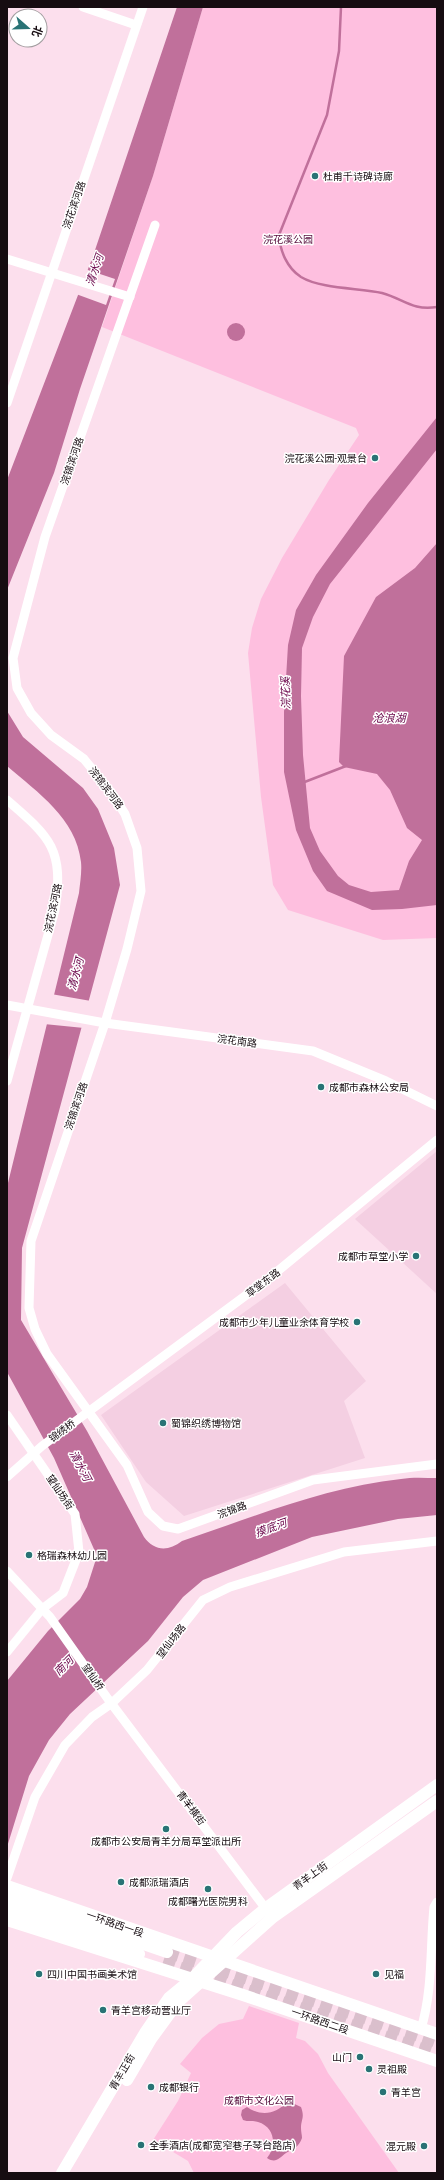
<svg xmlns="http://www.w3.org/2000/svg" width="444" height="2180" font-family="'Roboto Condensed','Noto Sans SC',sans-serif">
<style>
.built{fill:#f4cfe2}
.green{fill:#febfdf}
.water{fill:#c0709b}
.pier{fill:#fcdfed}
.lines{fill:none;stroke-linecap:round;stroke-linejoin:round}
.stream{stroke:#c0709b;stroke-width:2.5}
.major-tunnel{stroke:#dabfcc;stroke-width:12;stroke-dasharray:12 6;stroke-linecap:butt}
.minor{stroke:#fff;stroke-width:9}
.major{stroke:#fff;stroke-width:12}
.poi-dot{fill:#297375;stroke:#fff;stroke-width:1.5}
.labels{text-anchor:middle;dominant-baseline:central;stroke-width:3;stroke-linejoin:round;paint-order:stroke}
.poi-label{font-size:10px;fill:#160c11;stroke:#fff;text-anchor:start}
.street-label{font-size:10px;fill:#160c11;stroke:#fff}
.park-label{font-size:10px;fill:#560c3c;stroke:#fff}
.water-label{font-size:11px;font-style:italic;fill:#690248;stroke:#fff}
</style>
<rect width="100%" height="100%" fill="#fcdfed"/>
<g class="built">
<polygon points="437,1151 437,1294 355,1219"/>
<polygon points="285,1283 366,1381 344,1401 365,1458 184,1516 146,1482 101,1415"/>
</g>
<g class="green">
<polygon points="203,7 437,7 437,938 383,940 288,910 273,885 261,797 248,653 252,628 261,599 282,558 329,480 359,435 356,428 102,327 153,176"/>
<polygon points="249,2006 299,2023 296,2038 305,2041 318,2054 328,2073 399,2173 194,2173 188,2161 153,2140 178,2101 191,2073 180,2064 202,2038 219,2024 243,2019"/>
</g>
<g class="water">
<polygon points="177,7 203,7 153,176 80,389 54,473 7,590 7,480 93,256"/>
<circle cx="236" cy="332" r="9"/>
<polygon points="437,417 437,449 330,584 313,617 302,648 301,696 303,755 310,828 320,851 338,876 349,885 371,892 399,890 409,861 422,840 407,828 390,790 377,774 344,767 339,762 344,656 376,597 415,568 437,543 437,905 402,909 372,910 327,891 313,871 296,830 284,772 284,712 288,645 296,610 316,575 368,503"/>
<path d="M7 711 23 737 83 788 98 809 114 848 120 885 22 1248 21 1320 87 1431 144 1537C154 1551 168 1552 182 1541 254 1517 325 1487 401 1479 412 1477 425 1478 437 1478V1515L398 1519 312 1537 203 1580 183 1597 148 1641 70 1714 49 1740 29 1776 7 1847V1681L48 1631 80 1599 87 1587 97 1556 54 1458 7 1372V1187L79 893C80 883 82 872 81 862 76 818 38 793 7 766Z"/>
<path d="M288 2101 301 2107C305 2118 301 2119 301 2128 301 2132 302 2135 302 2138 299 2147 293 2149 286 2153 279 2158 276 2164 267 2158 277 2146 275 2127 258 2122 252 2120 248 2122 243 2120L241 2115 242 2110 247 2107C262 2117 276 2114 288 2101Z"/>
</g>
<g class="pier">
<polygon points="85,269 115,279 106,305 76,294"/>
<polygon points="51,994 91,1001 84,1028 44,1024"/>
</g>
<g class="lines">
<g class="stream">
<path d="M341 7 339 51 327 115 279 235C280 251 287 268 301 277 321 289 359 288 382 293 404 299 412 311 437 307"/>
<polyline points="302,783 346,766"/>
</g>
<g class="major-tunnel">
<polyline points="167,1952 437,2042"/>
<polyline points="163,1962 437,2054"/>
</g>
<g class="minor">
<polyline points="83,7 136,25"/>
<polyline points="155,225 45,537 13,658 17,688 31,713 51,735 84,759 111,792 125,814 137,848 141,891 127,949 105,1023 31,1241 29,1308 35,1329 47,1354 127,1465 148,1512 163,1526 178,1529 313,1480 437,1464"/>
<polyline points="7,259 130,297"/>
<polyline points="7,403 143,7"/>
<path d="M7 800C51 838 64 849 55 910L7 1081"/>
<polyline points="7,1005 105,1023 313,1051 386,1081 437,1106"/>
<polyline points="7,1415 75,1514 79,1552 63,1593 42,1609 7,1652"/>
<polyline points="7,1477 42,1446 268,1279 437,1140"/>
<polyline points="7,1571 50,1617 108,1699 269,1913"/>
<polyline points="7,1878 35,1797 65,1745 92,1717 112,1703 147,1670 203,1600 230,1587 344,1552 437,1541"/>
<path d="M421 2029C433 1990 430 1947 434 1907L437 1902"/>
</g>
<g class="major">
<polyline points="7,1886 437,2034"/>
<polyline points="7,1897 167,1952"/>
<polyline points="7,1909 139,1954"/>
<polyline points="7,1920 243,1995 437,2061"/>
<polyline points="127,2080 151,2039 178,2002 273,1917 437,1801"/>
<polyline points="62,2173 145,2033 169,1998 192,1979 237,1932 266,1908 437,1785"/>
</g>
</g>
<g class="poi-dot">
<circle cx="315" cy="176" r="4"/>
<circle cx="375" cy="458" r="4"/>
<circle cx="321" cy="1087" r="4"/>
<circle cx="416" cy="1256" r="4"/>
<circle cx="357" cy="1322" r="4"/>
<circle cx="163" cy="1423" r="4"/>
<circle cx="29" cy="1555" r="4"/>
<circle cx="166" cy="1829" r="4"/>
<circle cx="121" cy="1882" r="4"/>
<circle cx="208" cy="1889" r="4"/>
<circle cx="39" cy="1974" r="4"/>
<circle cx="376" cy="1974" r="4"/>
<circle cx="103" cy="2010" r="4"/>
<circle cx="360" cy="2057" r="4"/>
<circle cx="369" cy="2069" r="4"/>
<circle cx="151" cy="2087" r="4"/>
<circle cx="383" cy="2092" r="4"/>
<circle cx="141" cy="2145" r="4"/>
<circle cx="424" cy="2146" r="4"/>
</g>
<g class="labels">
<g class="poi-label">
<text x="323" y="176">杜甫千诗碑诗廊</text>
<text x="367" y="458" text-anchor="end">浣花溪公园-观景台</text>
<text x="329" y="1087">成都市森林公安局</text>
<text x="408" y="1256" text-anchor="end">成都市草堂小学</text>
<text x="349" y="1322" text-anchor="end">成都市少年儿童业余体育学校</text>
<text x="171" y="1423">蜀锦织绣博物馆</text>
<text x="37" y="1555">格瑞森林幼儿园</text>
<text x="166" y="1841" text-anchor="middle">成都市公安局青羊分局草堂派出所</text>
<text x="129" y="1882">成都派瑞酒店</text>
<text x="208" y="1901" text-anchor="middle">成都曙光医院男科</text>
<text x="47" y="1974">四川中国书画美术馆</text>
<text x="384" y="1974">见福</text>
<text x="111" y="2010">青羊宫移动营业厅</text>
<text x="352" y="2057" text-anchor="end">山门</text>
<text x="377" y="2069">灵祖殿</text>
<text x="159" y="2087">成都银行</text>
<text x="391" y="2092">青羊宫</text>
<text x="149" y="2145">全季酒店(成都宽窄巷子琴台路店)</text>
<text x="416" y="2146" text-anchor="end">混元殿</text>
</g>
<g class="street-label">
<text transform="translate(74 205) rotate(-71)">浣花滨河路</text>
<text transform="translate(72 461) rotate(-71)">浣锦滨河路</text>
<text transform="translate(106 788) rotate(53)">浣锦滨河路</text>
<text transform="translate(53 908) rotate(-78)">浣花滨河路</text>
<text transform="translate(237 1041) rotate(8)">浣花南路</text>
<text transform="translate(76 1106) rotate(-71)">浣锦滨河路</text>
<text transform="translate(263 1283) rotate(-37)">草堂东路</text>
<text transform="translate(62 1431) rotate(-37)">锦绣桥</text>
<text transform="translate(60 1492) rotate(56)">望仙场街</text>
<text transform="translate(232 1510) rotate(-20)">浣锦路</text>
<text transform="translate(171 1641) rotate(-52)">望仙场路</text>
<text transform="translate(93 1677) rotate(55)">望仙桥</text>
<text transform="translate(191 1808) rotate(53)">青羊横街</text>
<text transform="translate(310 1876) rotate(-36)">青羊上街</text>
<text transform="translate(115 1924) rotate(19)">一环路西一段</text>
<text transform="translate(320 2021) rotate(19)">一环路西二段</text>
<text transform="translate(122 2072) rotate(-60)">青羊正街</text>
</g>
<g class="park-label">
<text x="288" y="239">浣花溪公园</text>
<text x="259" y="2100">成都市文化公园</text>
</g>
<g class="water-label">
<text transform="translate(95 270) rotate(-71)">清水河</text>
<text transform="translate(286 693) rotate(-92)">浣花溪</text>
<text x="389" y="718">沧浪湖</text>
<text transform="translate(76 974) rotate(-75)">清水河</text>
<text transform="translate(80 1466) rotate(62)">清水河</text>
<text transform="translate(271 1528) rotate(-20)">摸底河</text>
<text transform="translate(64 1666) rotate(-45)">南河</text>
</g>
</g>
<rect width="444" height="2180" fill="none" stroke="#160c11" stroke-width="16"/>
<g transform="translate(28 28) rotate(110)"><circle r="19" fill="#ffffff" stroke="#a29ea0"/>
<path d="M0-3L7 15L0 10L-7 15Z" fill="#297375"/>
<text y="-6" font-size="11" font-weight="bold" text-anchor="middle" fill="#160c11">北</text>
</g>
</svg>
